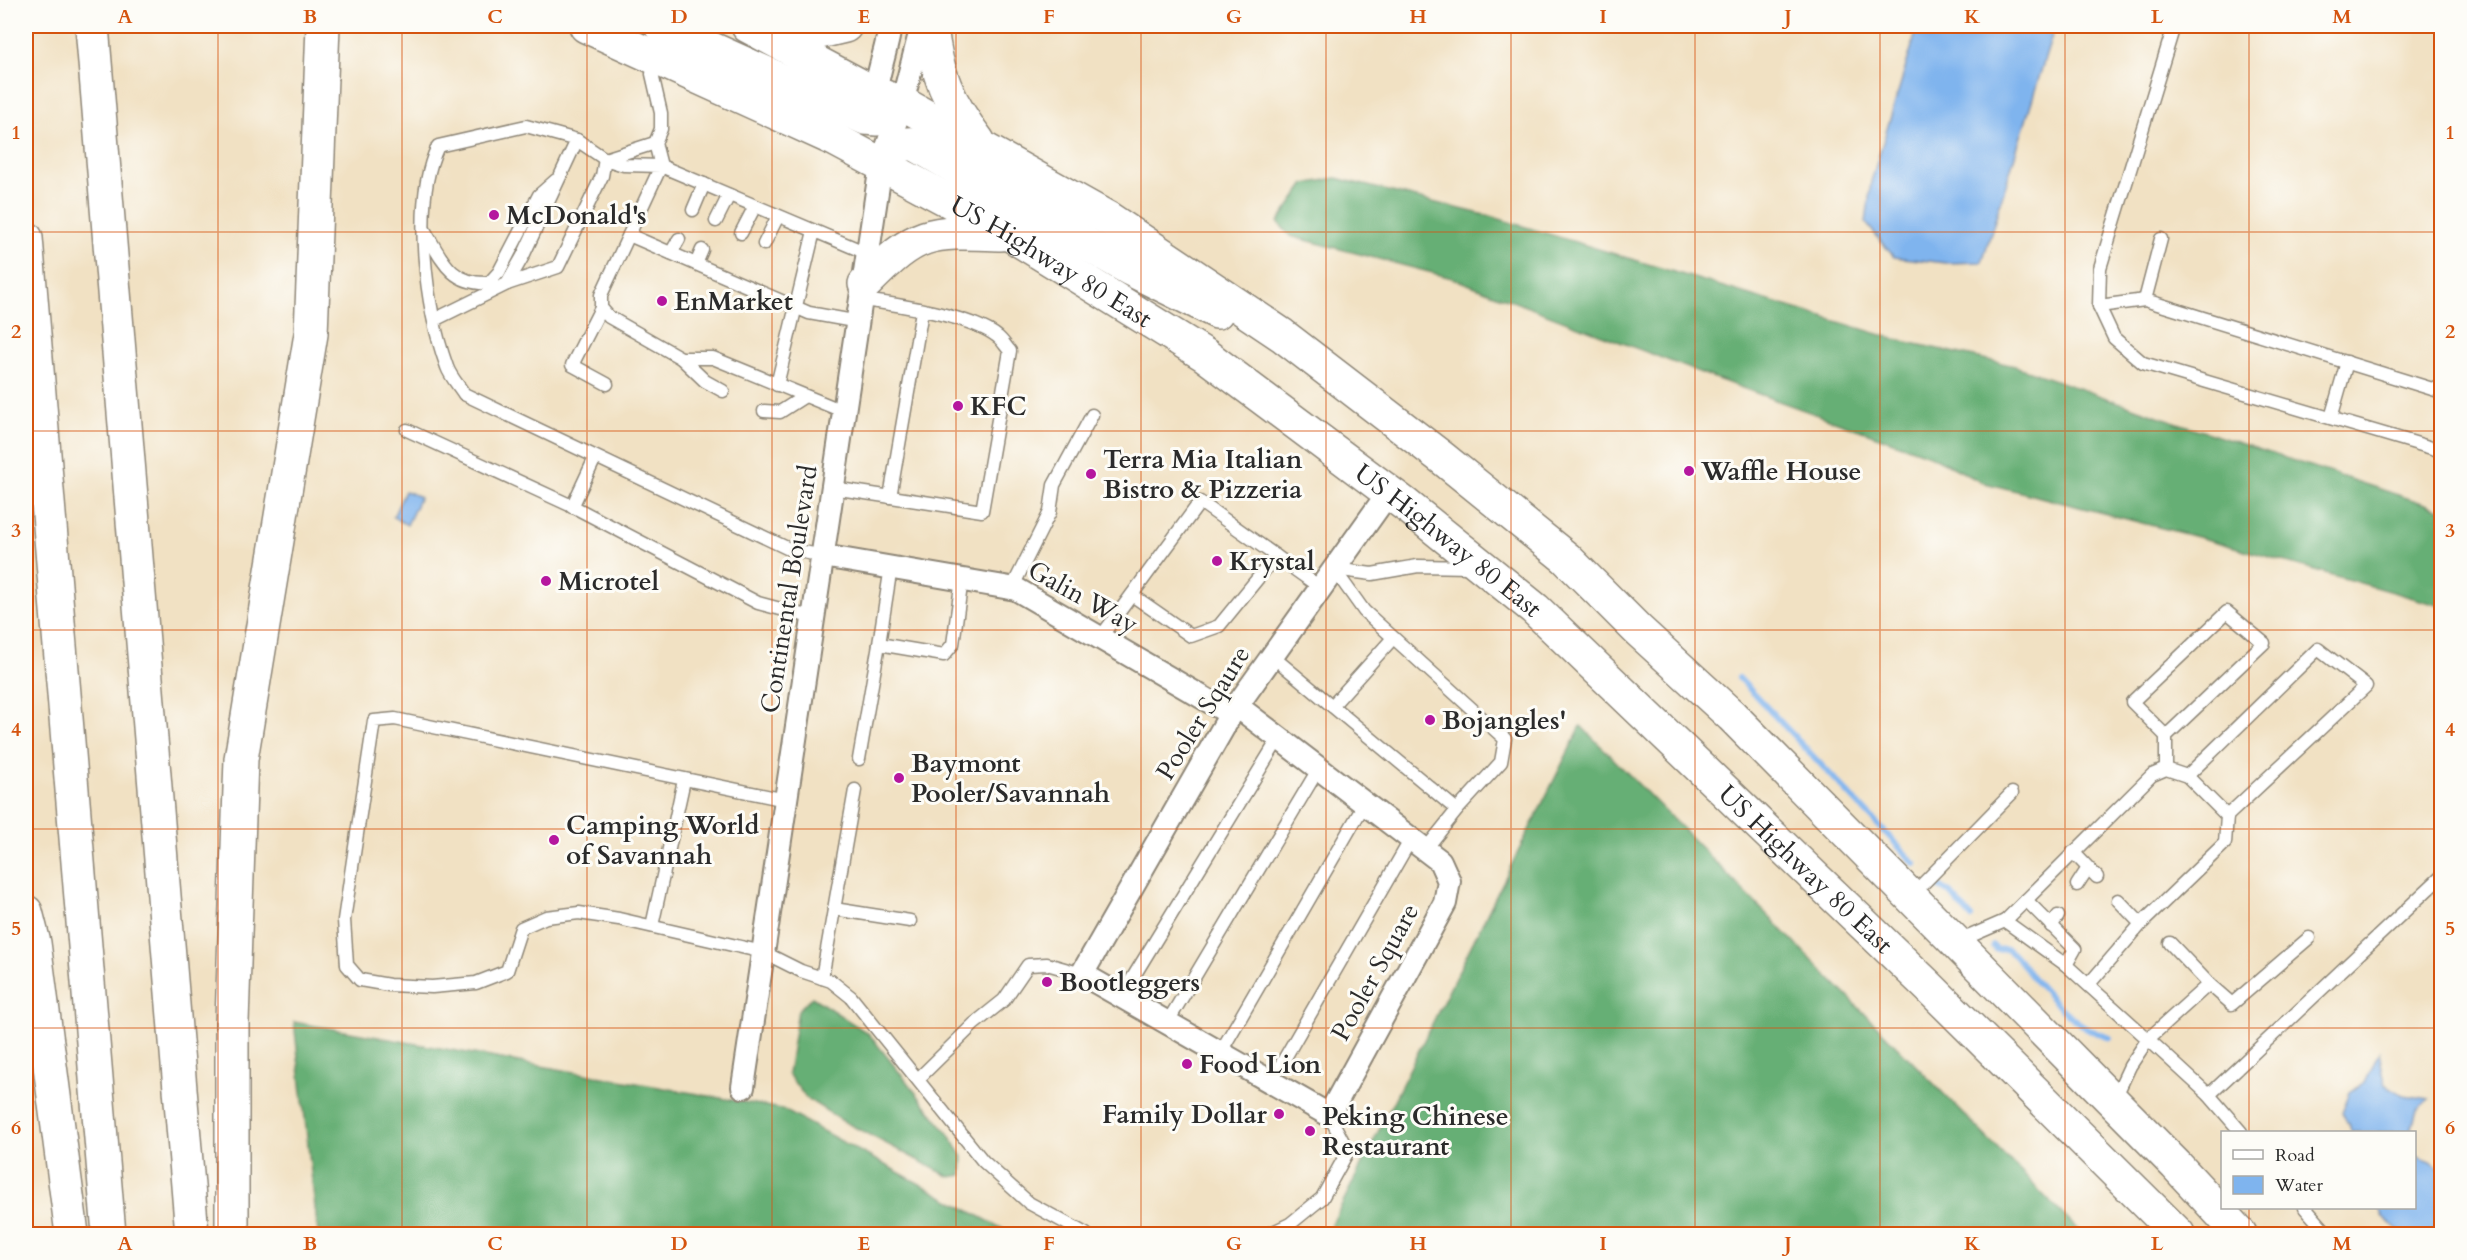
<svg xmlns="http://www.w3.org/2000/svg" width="2467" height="1260" font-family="Cardo,serif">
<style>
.forest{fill:#66af75;stroke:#486d50;stroke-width:1.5}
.water{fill:#7fb4ee;stroke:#55708c;stroke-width:1.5}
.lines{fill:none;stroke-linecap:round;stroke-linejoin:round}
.stream{stroke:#7fb4ee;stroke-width:6}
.service-casing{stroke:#8e8677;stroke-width:15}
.minor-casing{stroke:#8e8677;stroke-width:26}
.primary-casing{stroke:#8e8677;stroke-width:36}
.motorway-casing{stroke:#8e8677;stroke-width:36}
.service{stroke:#fff;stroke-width:12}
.minor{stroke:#fff;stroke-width:22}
.primary{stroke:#fff;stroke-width:33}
.motorway{stroke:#fff;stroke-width:33}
.grid{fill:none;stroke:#d5540f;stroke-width:1.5;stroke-opacity:0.55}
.poi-dot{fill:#b5179e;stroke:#fdfcf7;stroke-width:2}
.labels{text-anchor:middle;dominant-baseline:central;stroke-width:6;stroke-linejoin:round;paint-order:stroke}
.poi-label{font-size:26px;font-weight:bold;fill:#2b2b2b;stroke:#fdfcf7;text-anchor:start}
.street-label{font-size:26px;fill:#2b2b2b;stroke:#fdfcf7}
.neatline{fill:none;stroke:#d5540f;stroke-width:2}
.grid-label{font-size:20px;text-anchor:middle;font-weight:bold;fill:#d5540f}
</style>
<rect width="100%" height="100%" fill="#fdfcf7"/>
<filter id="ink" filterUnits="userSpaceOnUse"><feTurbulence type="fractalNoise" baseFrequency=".0167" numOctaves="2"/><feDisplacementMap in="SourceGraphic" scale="12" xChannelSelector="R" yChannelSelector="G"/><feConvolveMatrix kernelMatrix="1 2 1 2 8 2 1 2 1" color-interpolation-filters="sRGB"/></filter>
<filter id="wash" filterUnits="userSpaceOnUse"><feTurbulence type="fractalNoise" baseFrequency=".008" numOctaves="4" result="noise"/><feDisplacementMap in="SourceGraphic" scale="24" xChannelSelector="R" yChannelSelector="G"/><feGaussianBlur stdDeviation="1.35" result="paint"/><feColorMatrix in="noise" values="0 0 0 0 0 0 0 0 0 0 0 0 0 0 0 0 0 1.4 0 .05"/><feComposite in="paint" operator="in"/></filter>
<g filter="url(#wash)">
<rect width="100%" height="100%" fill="#f1e1c3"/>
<g class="forest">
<polygon points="1336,178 1493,217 1898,340 2015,366 2178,423 2441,509 2441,606 2213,541 1981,482 1932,456 1717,379 1452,278 1290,236 1278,222 1305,184"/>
<polygon points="1581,726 2082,1234 1327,1234"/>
<polygon points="812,997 869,1034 950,1136 963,1157 962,1175 950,1177 841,1120 806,1098 788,1074 798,1010"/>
<polygon points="294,1022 782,1109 1012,1234 318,1234"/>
</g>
<g class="water">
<polygon points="1918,26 2055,26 1982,262 1946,263 1894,257 1866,223 1871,182"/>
<polygon points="405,491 420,497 407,525 393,517"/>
<polygon points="2379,1052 2385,1084 2403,1095 2429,1099 2417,1109 2411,1132 2352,1132 2342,1112 2350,1092 2366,1081"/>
<polygon points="2415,1156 2431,1162 2441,1170 2441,1218 2432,1233 2404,1234 2383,1218 2379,1208 2414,1208"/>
</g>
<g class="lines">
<g class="stream">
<polyline points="1739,678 1915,864"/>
<polyline points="1937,886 1949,892 1971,917"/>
<path d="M1993 946 1997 950 2007 949 2013 954C2040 985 2069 1027 2110 1038"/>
</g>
</g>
</g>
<g filter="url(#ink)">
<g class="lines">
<defs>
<g id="service">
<polyline points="2174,26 2100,268 2099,306 2114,338 2143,363 2442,451"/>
<polyline points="655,60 652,74 661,113 661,129 655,143 661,166 869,254"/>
<path d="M655 143 605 159 577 140 526 126 438 146C411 202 426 309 447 367 450 376 459 386 464 394L789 549 823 556"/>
<polyline points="693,210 704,184"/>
<polyline points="716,221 729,195"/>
<path d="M425 231C442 260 451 285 489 283L499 272 539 195 556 180"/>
<polyline points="741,233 755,206"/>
<polyline points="629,235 809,313 859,322"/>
<polyline points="764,244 778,216"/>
<polyline points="671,253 679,239"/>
<polyline points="696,264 702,250"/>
<polyline points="507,284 558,267 602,176 605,159 624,165 661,166 601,295 601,308 609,317 681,358 713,358 845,412"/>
<polyline points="2145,300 2161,239"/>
<polyline points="2099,306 2145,300 2442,392"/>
<polyline points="601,308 572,365 607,384"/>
<polyline points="434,320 507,284 523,256 577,140"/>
<polyline points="681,358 705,381 723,391"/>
<polyline points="777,385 814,231"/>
<polyline points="764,411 780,412 805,396"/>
<polyline points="2331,418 2347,362"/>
<polyline points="407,430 574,507 758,603 814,618"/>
<path d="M833 488 982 511 1010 351C1006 347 1003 341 998 337 973 316 895 304 862 300"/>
<polyline points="890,497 922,311"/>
<polyline points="572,507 595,458"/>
<polyline points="891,567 879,644 944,655 953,644 962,579"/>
<polyline points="1334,569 1372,574 1418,566 1470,567"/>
<polyline points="1012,588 1050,512 1054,485 1092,415"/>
<polyline points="1132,595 1191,636 1219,626 1276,556"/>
<polyline points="1100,638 1200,502 1321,588"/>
<polyline points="1272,656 1457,810 1501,762 1505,739 1364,611 1334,569"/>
<polyline points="1332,706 1393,638"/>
<polyline points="859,759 879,644"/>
<polyline points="2166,769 2166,736 2264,643 2227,612 2132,702 2166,736"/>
<polyline points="2187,776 2318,649 2366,686 2227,816"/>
<polyline points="786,800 395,719 374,721 344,920 347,965 360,980 389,985 432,987 476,983 507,971 521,928 546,917 579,913 619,919 763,952 801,971 831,981 851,997 983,1161 1029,1203 1086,1234"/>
<polyline points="1425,850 1457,810"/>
<polyline points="2073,852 2097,877"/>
<polyline points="2077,885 2088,868"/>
<polyline points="1911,896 2012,793"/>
<polyline points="2026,900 2075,949 2066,965"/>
<polyline points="2118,900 2141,924"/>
<polyline points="834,909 910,921"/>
<polyline points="2005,921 2152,775 2166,769 2187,776 2227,816 2225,843 2141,924 2089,984"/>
<polyline points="652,926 684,780"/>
<polyline points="2051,926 2058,916"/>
<polyline points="1959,941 2005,921 2066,965 2148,1039 2130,1066 2115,1098"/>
<polyline points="2170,943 2209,984"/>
<polyline points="822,978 855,790"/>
<polyline points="1121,997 1279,738"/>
<polyline points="1167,1023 1319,768"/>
<polyline points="1220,1053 1365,803"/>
<polyline points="918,1079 974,1024 1004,1000 1028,965 1047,964 1082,974"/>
<polyline points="1271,1082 1411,839"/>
<polyline points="2209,1095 2442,876"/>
<polyline points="2241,1132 2209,1095 2148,1039 2209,984 2232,1004 2309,938"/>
<polyline points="2305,1208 2328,1234"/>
<polyline points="1269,1234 1290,1224 1322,1198 1348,1151 1329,1115"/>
</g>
<g id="minor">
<path d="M876 107C873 81 887 52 890 26"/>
<polyline points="823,556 1016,589 1231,714"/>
<polyline points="1237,706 1440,861 1449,881 1445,903 1329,1115 1082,974 1231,714 1389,492"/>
<polyline points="743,1087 881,165 902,103 922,26"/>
</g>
<g id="primary">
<path id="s1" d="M586 26 834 139 1000 228 1205 355 1406 505 1535 609 1929 987 2178 1234"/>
<polyline points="661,26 865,118 877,119 902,103"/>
<polyline points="748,26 874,93 902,103 1109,219 1282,335 1441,457 1566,558 1638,630 1732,716 2176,1165 2240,1234"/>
<path d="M931 26C936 74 948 102 978 141"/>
<polyline points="769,30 799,37 845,26"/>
<path d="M881 165C891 151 896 142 915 144L1130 269 1217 312"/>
<path d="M865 284C918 230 928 231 1001 234"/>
</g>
<g id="motorway">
<polyline points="92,26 192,1234"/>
<polyline points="26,238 109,1234"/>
<polyline points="26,912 34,943 72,1234"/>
<polyline points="232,1234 232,1022 241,759 311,334 323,26"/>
</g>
</defs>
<use href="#service" class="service-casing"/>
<use href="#minor" class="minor-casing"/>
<use href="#primary" class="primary-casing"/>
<use href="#motorway" class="motorway-casing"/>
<use href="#service" class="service"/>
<use href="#minor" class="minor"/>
<use href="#primary" class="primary"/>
<use href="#motorway" class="motorway"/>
</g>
</g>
<path class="grid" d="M218 26V1234M402 26V1234M587 26V1234M772 26V1234M956 26V1234M1141 26V1234M1326 26V1234M1511 26V1234M1695 26V1234M1880 26V1234M2065 26V1234M2249 26V1132M26 232H2442M26 431H2442M26 630H2442M26 829H2442M26 1028H2442M2249 1208V1234"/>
<g class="poi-dot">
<circle cx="494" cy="215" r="6"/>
<circle cx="662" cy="301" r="6"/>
<circle cx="958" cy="406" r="6"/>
<circle cx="1689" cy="471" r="6"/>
<circle cx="1091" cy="474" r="6"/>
<circle cx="1217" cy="561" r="6"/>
<circle cx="546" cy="581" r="6"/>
<circle cx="1430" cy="720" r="6"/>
<circle cx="899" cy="778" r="6"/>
<circle cx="554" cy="840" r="6"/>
<circle cx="1047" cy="982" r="6"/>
<circle cx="1187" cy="1064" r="6"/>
<circle cx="1279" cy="1114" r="6"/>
<circle cx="1310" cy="1131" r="6"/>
</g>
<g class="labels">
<g class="poi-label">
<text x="506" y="215">McDonald's</text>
<text x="674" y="301">EnMarket</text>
<text x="970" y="406">KFC</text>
<text x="1103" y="459">Terra Mia Italian<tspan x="1103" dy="30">Bistro &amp; Pizzeria</tspan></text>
<text x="1701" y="471">Waffle House</text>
<text x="1229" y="561">Krystal</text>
<text x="558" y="581">Microtel</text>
<text x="1442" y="720">Bojangles'</text>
<text x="911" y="763">Baymont<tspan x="911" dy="30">Pooler/Savannah</tspan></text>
<text x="566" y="825">Camping World<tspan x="566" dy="30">of Savannah</tspan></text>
<text x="1059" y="982">Bootleggers</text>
<text x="1199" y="1064">Food Lion</text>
<text x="1267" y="1114" text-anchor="end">Family Dollar</text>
<text x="1322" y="1116">Peking Chinese<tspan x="1322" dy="30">Restaurant</tspan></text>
</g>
<g class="street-label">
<text stroke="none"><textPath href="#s1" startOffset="522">US Highway 80 East</textPath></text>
<text stroke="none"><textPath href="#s1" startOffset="1008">US Highway 80 East</textPath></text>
<text transform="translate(789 589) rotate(-81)">Continental Boulevard</text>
<text transform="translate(1083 597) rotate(29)">Galin Way</text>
<text transform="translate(1203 713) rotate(-58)">Pooler Sqaure</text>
<text stroke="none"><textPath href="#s1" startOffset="1494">US Highway 80 East</textPath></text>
<text transform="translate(1375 972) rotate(-61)">Pooler Square</text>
</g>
</g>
<rect width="2467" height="1260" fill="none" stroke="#fdfcf7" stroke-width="66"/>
<rect x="2221" y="1131" width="195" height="78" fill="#fdfcf7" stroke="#a9a8a5" stroke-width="1.5"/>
<rect x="2233" y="1150" width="30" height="9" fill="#ffffff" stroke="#a9a8a5" stroke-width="1.5"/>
<text x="2275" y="1161" font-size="18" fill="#2b2b2b">Road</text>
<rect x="2233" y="1176" width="30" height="18" fill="#7fb4ee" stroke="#a9a8a5" stroke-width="1.5"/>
<text x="2275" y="1191" font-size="18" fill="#2b2b2b">Water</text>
<rect x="33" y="33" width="2401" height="1194" class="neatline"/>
<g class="grid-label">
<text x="125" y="23">A</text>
<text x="310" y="23">B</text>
<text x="495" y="23">C</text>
<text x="679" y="23">D</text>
<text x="864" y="23">E</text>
<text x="1049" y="23">F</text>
<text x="1234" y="23">G</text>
<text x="1418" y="23">H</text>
<text x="1603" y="23">I</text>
<text x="1788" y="23">J</text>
<text x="1972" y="23">K</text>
<text x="2157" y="23">L</text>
<text x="2342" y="23">M</text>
<text x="16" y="139">1</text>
<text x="2450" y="139">1</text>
<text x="16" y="338">2</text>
<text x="2450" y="338">2</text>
<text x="16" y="537">3</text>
<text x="2450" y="537">3</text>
<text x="16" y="736">4</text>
<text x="2450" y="736">4</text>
<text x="16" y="935">5</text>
<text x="2450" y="935">5</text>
<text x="16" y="1134">6</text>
<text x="2450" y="1134">6</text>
<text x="125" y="1250">A</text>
<text x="310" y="1250">B</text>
<text x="495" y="1250">C</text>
<text x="679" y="1250">D</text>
<text x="864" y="1250">E</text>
<text x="1049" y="1250">F</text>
<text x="1234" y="1250">G</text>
<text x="1418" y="1250">H</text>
<text x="1603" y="1250">I</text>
<text x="1788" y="1250">J</text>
<text x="1972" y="1250">K</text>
<text x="2157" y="1250">L</text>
<text x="2342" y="1250">M</text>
</g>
</svg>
